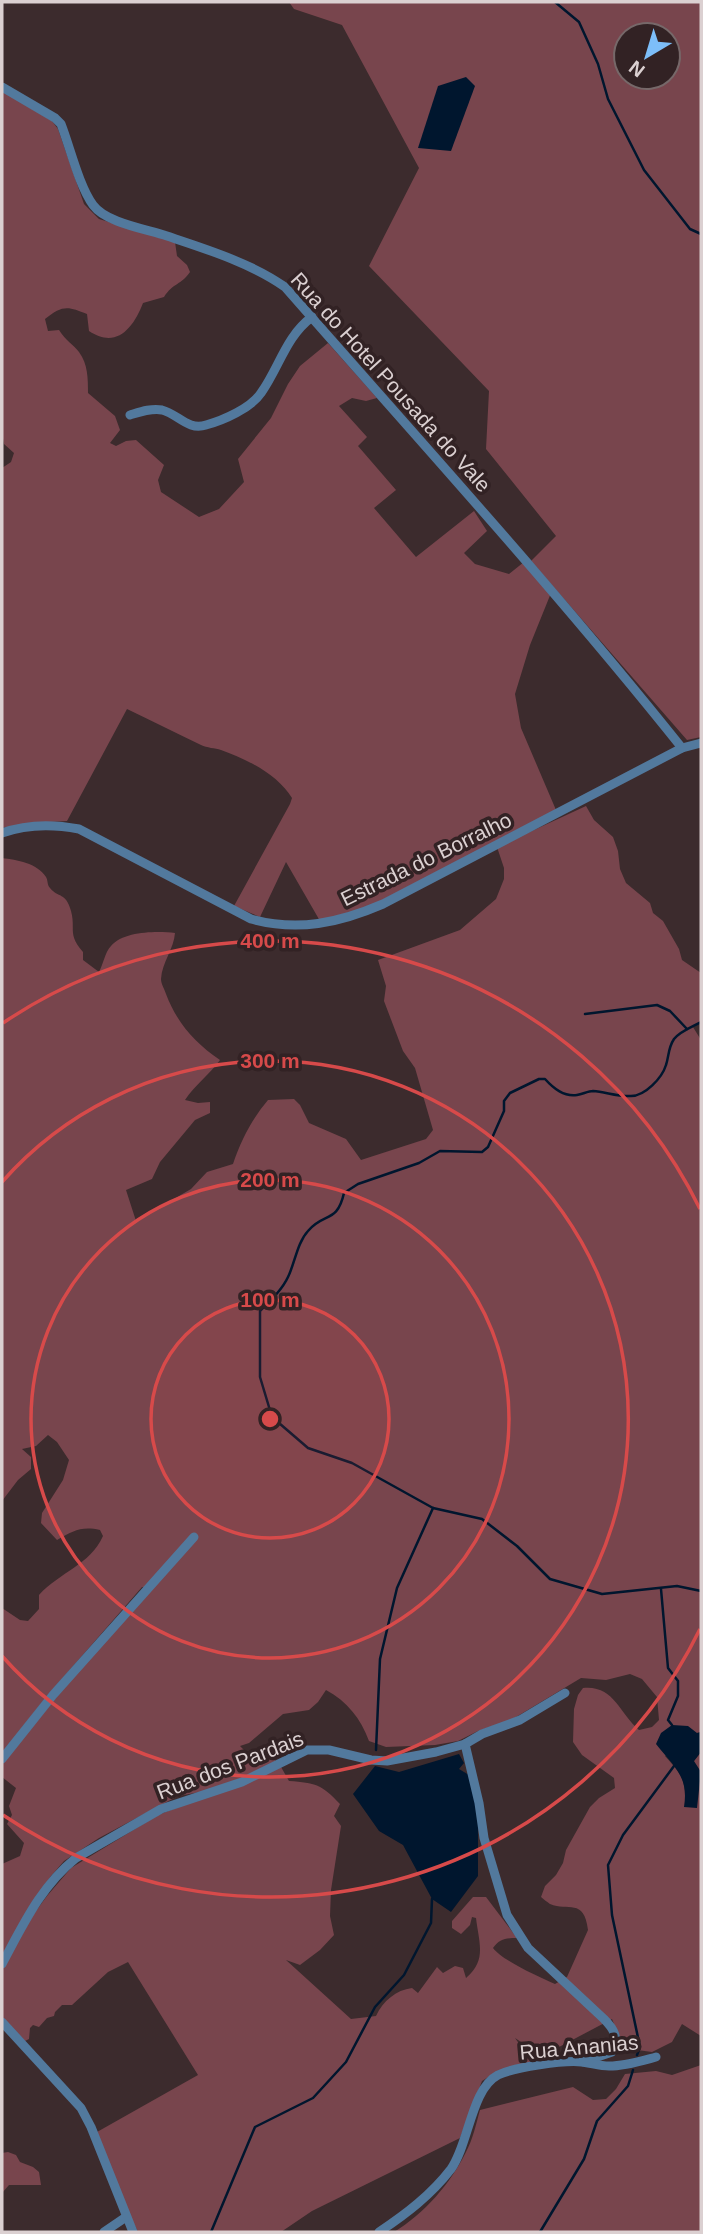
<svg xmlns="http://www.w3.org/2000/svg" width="703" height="2234" font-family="Arial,sans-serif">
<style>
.green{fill:#78454d;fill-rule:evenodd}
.water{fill:#00162e}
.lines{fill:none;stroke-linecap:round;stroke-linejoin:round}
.stream{stroke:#00162e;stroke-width:2.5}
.minor{stroke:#52799d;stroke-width:9}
.ring{fill:none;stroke:#d74a4a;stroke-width:3.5}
.labels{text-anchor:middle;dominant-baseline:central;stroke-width:7;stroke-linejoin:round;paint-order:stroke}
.street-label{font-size:21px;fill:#dbd0d1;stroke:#322224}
.centre{fill:#d74a4a;stroke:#322224;stroke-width:3.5}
.ring-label{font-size:21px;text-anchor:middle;font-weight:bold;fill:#d74a4a;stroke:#322224;stroke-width:7;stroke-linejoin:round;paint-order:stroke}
</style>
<rect width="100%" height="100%" fill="#3c2b2d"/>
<g class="green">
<path d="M289 2H701V737L687 740 531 561 556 536 486 449 489 391 369 266 419 168 342 25 294 9ZM626 35H668V77H626Z"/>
<path d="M2 91 52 121 58 129 84 204 99 219 175 242 177 256 187 265 190 272C181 285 173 283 164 297L143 303C133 329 116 349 89 331L87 314C68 306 62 305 45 319L48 331 59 330C66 341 73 344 79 352 88 364 88 379 88 393L115 416 120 430 110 443 116 446 126 441 136 440 164 465 158 480 161 492 199 517 219 509 244 482 238 459 271 418 288 384 300 366 328 343 377 398 366 401 352 398 339 406 367 437 358 446 396 490 374 508 416 557 474 511 487 531 464 553 475 564 509 574 524 562 551 593 530 645 515 694 521 728 556 810 371 906 320 921 286 862 260 917 234 906 290 804 292 798C278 775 247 759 221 750 215 748 207 748 201 745 176 733 152 721 127 709L67 821 35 823 2 828V468L11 462 14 453 4 444 2 433Z"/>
<path d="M586 806 594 820 613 837 618 851 620 869 626 883 650 903 653 913 663 921 679 949 682 960 701 973V1022L693 1027 701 1040V1732L697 1733 665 1756C683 1776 686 1780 685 1807L694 1761 701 1752V2036L682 2024 672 2042 652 2052 630 2049 622 2044 612 2019 542 2056 515 2038 531 2060 528 2064 493 2074 482 2081 460 2138 312 2211 281 2232H138L128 2212 97 2132 198 2075 128 1962 108 1972 72 2005H62L55 2012 54 2016 47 2018 39 2027 33 2025 30 2028 29 2039 25 2041 2 2017V1970L33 1915 47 1896 71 1868 158 1815 281 1767 289 1781C316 1783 321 1784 340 1804L334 1816 341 1826 331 1890 330 1916 334 1935 320 1950 300 1965 286 1960 351 2019 376 2016C383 2001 396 1990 412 1988L418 1993 437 1967 443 1973 455 1966 463 1968 466 1978C487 1960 479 1943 476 1918L472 1917 470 1925 461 1934 452 1928V1921L473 1897H486L517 1938C506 1938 499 1939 493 1948 503 1961 539 1977 555 1984L567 1977 588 1930C584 1897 568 1912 550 1904 550 1904 542 1898 541 1897L545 1886 556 1875 563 1863 566 1850 590 1807 599 1798 615 1788 614 1778 582 1755 573 1742 574 1709 578 1695 583 1688C614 1685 619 1713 639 1730L652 1727 659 1720 657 1697 642 1679 630 1674 606 1680 581 1678 511 1720 478 1731 458 1741 435 1745 386 1747 369 1741C361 1719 347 1701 326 1690L318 1702 309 1710 283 1714 249 1743 240 1746 249 1755 269 1756 276 1761 223 1788 178 1796 99 1838 64 1861 51 1876 33 1902 2 1957V1864L20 1856 24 1843 7 1824 12 1815 9 1806 16 1788 2 1777V1764L77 1672 151 1589 142 1587 47 1696 2 1753V1608L20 1620 28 1621 39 1609V1595C60 1572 90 1565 103 1536L100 1530C81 1526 73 1531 57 1540L41 1523 42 1513 63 1480 69 1460 57 1442 48 1435 36 1446 22 1449 31 1457V1469L18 1480 2 1501V858C17 860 37 863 46 877 48 880 47 885 50 888 58 898 66 892 71 911 76 929 67 934 83 952V960L99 972C103 965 105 952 111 946 124 931 157 931 175 933 174 949 162 962 161 979 161 984 165 990 166 994 177 1023 195 1043 220 1060 209 1075 195 1085 185 1100L198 1103 210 1102V1113L195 1120 160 1162 152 1179 126 1190 136 1221 191 1189 207 1172 233 1164C241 1140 252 1119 268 1100L294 1099 300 1105 309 1123 346 1139 361 1160 426 1139 433 1130 415 1068 403 1051 384 1001 386 986 378 960 460 930 496 899 504 879V868L497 847Z"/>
<path d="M701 2065V2232H394C424 2214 451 2183 466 2152 473 2139 476 2124 480 2110L573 2087 593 2100 606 2099 616 2089 625 2074 656 2071 672 2075Z"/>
<polygon points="8,2152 16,2155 20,2162 33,2167 39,2172 41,2185 9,2185 2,2193 2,2153"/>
</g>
<g class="water">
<polygon points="466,77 475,86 451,151 418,148 438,86"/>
<path d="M672 1725 688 1726 697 1733 701 1732V1752L694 1761 701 1772 697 1808 684 1807C689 1776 674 1767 656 1744L661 1733Z"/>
<polygon points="459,1754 464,1763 459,1769 469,1775 478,1804 478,1876 451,1912 432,1899 403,1845 379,1831 353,1794 375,1766 399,1772"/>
</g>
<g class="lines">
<g class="stream">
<polyline points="555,2 579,22 598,64 608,99 644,170 690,229 701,234"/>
<polyline points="585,1014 657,1005 670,1011 687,1029"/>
<path d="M701 1022C692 1027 680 1031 674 1039 668 1048 669 1056 666 1065 662 1078 645 1096 631 1096 618 1097 606 1092 593 1091 588 1091 583 1094 577 1095 564 1097 554 1089 545 1079H539L510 1093 504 1101V1111L488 1147 482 1152 440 1151 419 1163 358 1184 344 1193C337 1224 324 1212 308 1231 297 1243 295 1263 288 1277 282 1290 270 1301 260 1311V1377L272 1417 308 1448 352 1463 433 1508 482 1519 517 1546 550 1579 602 1594 677 1586 701 1591"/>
<polyline points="661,1589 668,1668 678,1681 678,1696 668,1720 672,1725"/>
<polyline points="376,1750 380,1659 397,1588 433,1508"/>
<polyline points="637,2055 640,2047 612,1915 608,1865 623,1835 674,1766"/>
<polyline points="211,2232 255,2127 313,2098 346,2062 375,2007 404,1975 431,1923 432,1899"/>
<polyline points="540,2232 584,2159 597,2121 628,2086 633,2070"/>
</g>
<g class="minor">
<path d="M2 87 55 118 61 124C70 147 79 186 93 205 106 223 146 229 167 236 206 249 251 263 285 287 419 440 555 589 682 748"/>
<path d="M130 415C140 412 151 408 162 410 178 414 188 431 206 425 224 420 251 408 261 393 279 368 286 336 312 317"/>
<path d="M2 833C27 824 53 824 79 829L251 919C298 932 339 923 383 904L682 748 701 743"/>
<path d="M465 1744 479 1803 484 1838 507 1915 528 1948 604 2019C614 2029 620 2039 612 2052L583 2062"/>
<polyline points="2,1759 53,1695 194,1537"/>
<path d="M2 1964C23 1925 41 1886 76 1858L161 1809 242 1782 307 1750H329L371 1760 387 1761 436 1752 465 1744 482 1734 520 1720 565 1693"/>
<polyline points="2,2022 81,2108 91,2127 133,2232"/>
<polyline points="104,2232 126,2217"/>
<path d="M379 2232C406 2214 431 2195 451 2169 469 2144 471 2089 498 2075 515 2067 564 2060 582 2062 591 2063 600 2066 609 2066 625 2066 641 2061 656 2057"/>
</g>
</g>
<circle cx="270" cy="1419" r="119" fill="#d74a4a" fill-opacity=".12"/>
<g class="ring">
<circle cx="270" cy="1419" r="119"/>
<circle cx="270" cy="1419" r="239"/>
<path d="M2 1182A358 358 0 1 1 2 1656"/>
<path d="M700 1629A478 478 0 0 1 3 1815M3 1023A478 478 0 0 1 700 1209"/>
</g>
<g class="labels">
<g class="street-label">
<text transform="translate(391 382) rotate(48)">Rua do Hotel Pousada do Vale</text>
<text transform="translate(426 859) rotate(-26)">Estrada do Borralho</text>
<text transform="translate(230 1765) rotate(-21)">Rua dos Pardais</text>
<text transform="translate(579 2047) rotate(-5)">Rua Ananias</text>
</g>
</g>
<circle cx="270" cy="1419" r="10" class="centre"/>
<g class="ring-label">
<text x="270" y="948">400 m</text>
<text x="270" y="1068">300 m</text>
<text x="270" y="1187">200 m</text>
<text x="270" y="1307">100 m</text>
</g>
<rect width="703" height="2234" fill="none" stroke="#dbd0d1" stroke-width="7"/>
<g transform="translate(647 56) rotate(218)"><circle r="33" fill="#322224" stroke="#766869" stroke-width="2"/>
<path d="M0-5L12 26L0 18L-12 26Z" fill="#7dbef9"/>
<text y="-10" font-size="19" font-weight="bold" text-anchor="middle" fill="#dbd0d1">N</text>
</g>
</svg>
